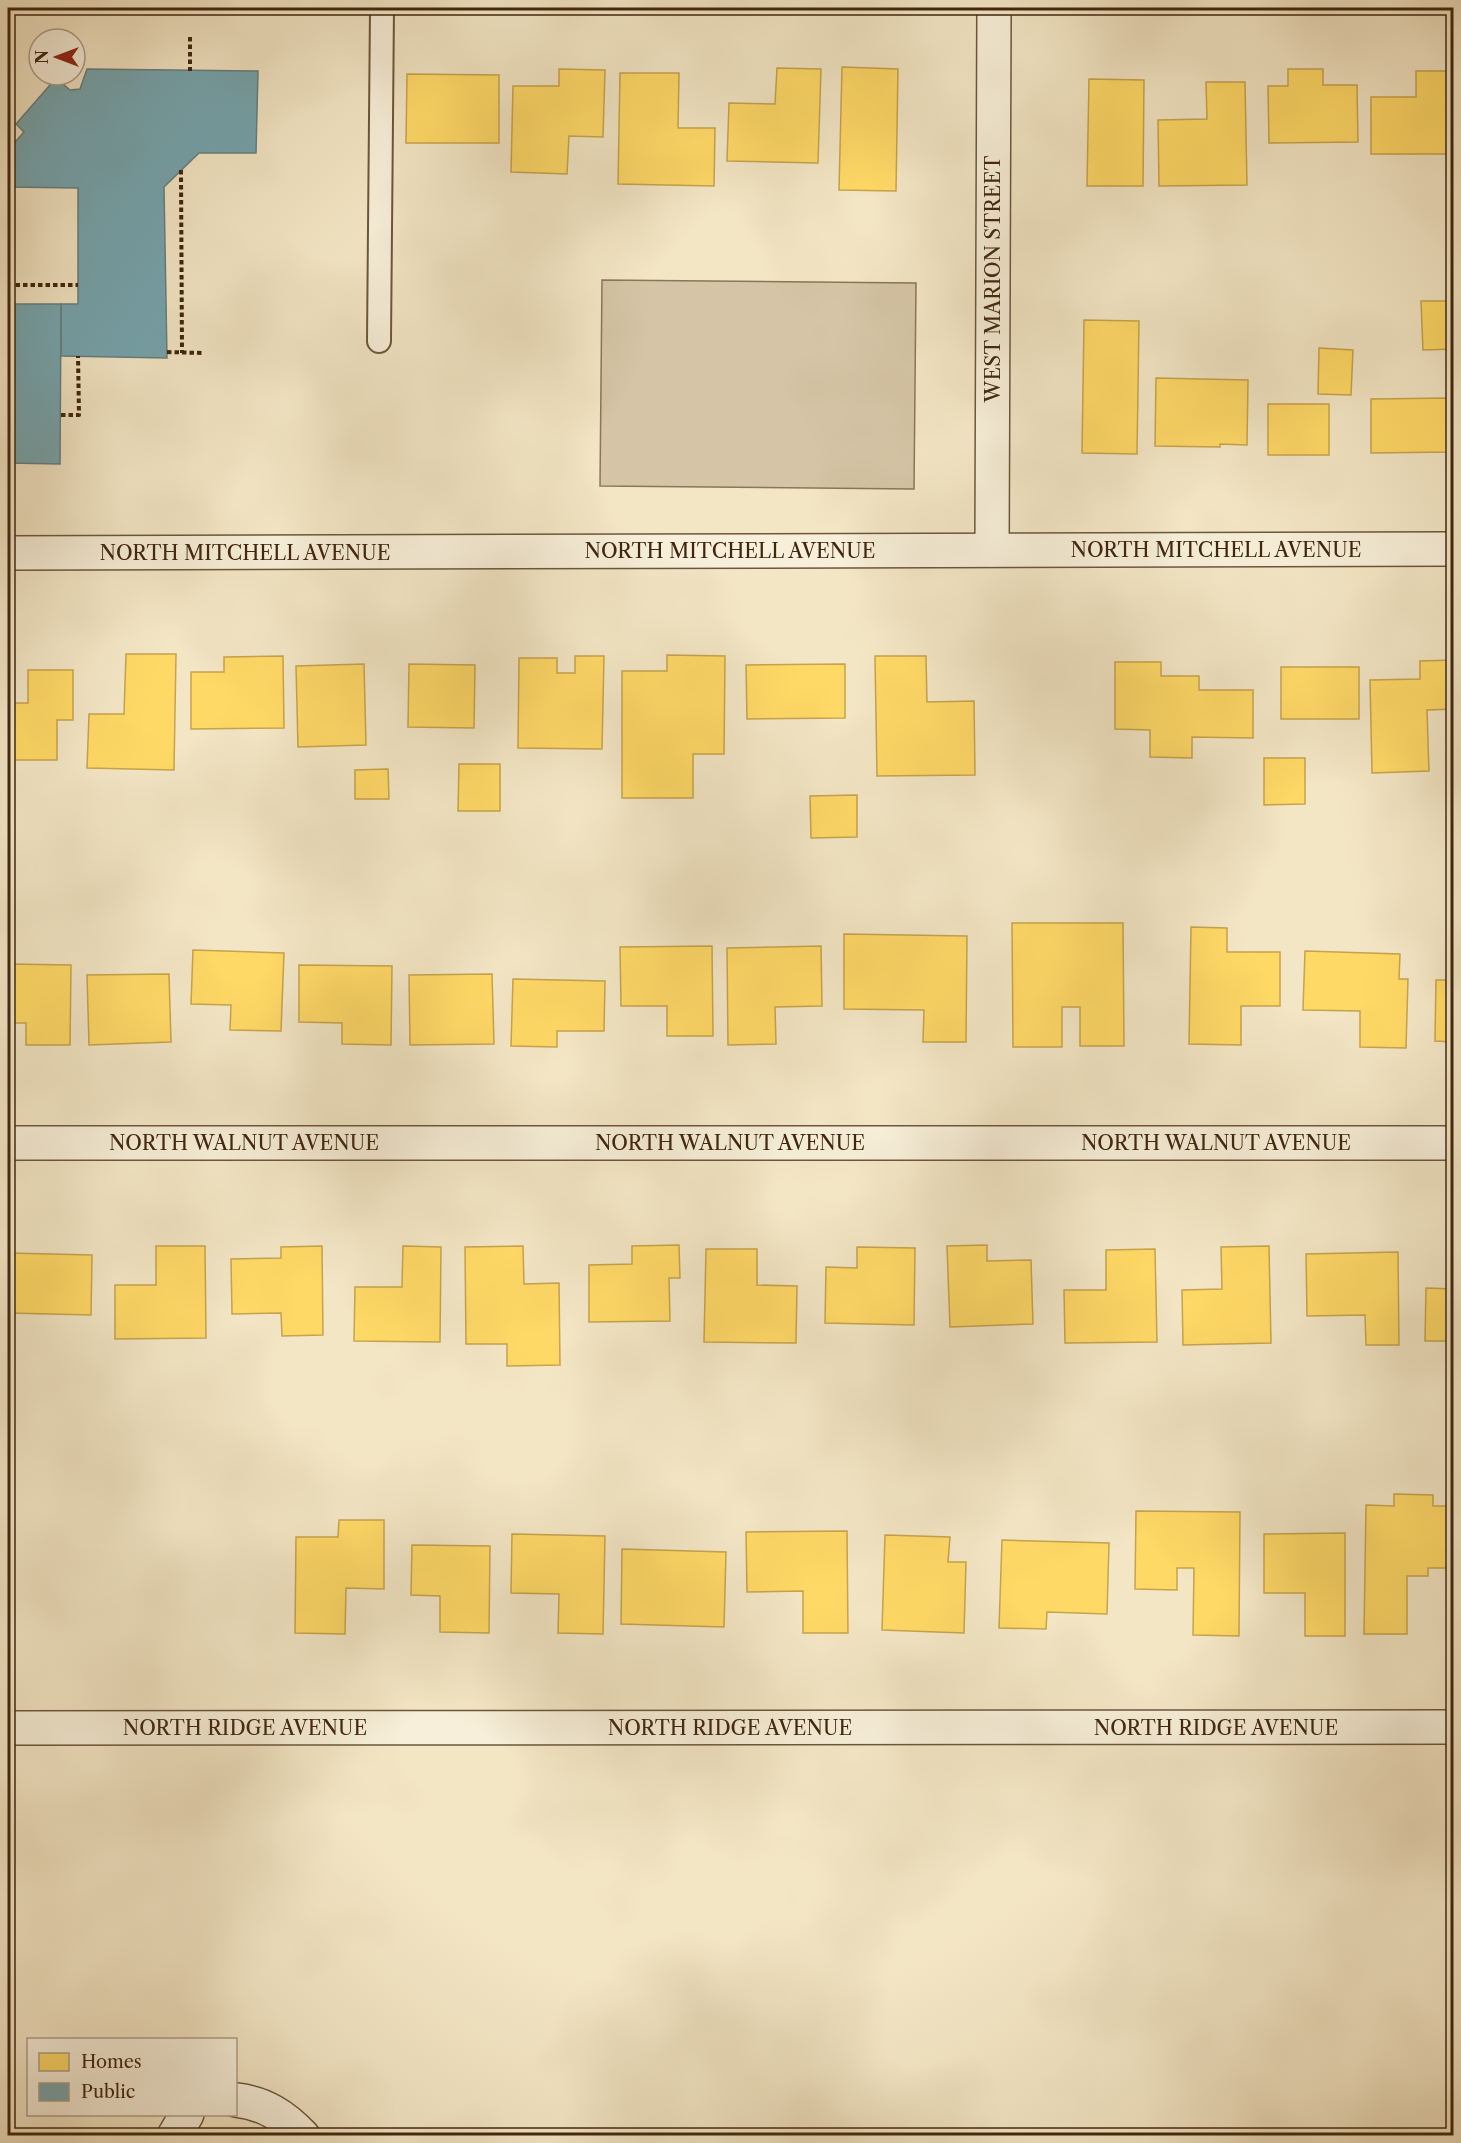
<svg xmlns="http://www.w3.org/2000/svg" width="1461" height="2143" font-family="'Libre Caslon Text',serif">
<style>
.green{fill:#d5c5a6;stroke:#8a765a;stroke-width:1.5}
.homes{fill:#ffd966;stroke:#c6a34c;stroke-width:1.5}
.public{fill:#76a5af;stroke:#667f7f;stroke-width:1.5}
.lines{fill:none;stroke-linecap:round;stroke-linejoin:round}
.lane-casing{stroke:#6d563c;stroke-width:26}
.street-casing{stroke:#6d563c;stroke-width:36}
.path{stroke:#40260f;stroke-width:4;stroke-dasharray:4.5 3;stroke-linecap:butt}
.lane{stroke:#f7efd9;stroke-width:22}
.street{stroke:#f7efd9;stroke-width:33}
.labels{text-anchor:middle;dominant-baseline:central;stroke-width:6;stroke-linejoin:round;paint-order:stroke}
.street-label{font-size:20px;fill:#40260f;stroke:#f7efd9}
</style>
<rect width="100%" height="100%" fill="#f3e6c5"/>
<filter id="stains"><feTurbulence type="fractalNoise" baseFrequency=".00333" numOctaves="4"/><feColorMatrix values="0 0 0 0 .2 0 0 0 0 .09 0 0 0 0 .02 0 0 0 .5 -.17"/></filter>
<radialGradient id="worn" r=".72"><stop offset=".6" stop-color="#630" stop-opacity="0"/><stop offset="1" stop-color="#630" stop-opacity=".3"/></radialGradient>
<polygon class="green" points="602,280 916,283 914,489 600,486"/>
<g class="homes">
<polygon points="842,67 898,69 896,191 839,190"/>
<polygon points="777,68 821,69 818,163 727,161 729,103 775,104"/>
<polygon points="559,69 605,70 603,137 569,136 567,174 511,172 513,86 559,86"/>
<polygon points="1288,69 1323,69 1323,85 1357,85 1358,142 1269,143 1268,86 1288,86"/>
<polygon points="1416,71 1454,71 1454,154 1371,154 1371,97 1416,97"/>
<polygon points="620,73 679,73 678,128 715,128 714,186 618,184"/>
<polygon points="407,74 499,75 499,143 406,143"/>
<polygon points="1089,79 1144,80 1143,186 1087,186"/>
<polygon points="1206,82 1245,82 1247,185 1159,186 1158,120 1207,119"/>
<polygon points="1421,301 1454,301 1454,349 1423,350"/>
<polygon points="1084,320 1139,321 1137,454 1082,453"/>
<polygon points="1319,348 1353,350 1351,395 1318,394"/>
<polygon points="1156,378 1248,380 1247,445 1220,444 1220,447 1155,446"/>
<polygon points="1450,398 1450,452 1371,453 1371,399"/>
<rect x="1268" y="404" width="61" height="51"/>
<polygon points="126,654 176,654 174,770 87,768 89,714 124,714"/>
<polygon points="667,655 725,656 724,754 693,754 693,798 622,798 622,671 667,671"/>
<polygon points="283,656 284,728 191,729 191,672 224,672 224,657"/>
<polygon points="575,656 604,656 602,749 518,748 519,658 557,658 557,673 575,673"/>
<polygon points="875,656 926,656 927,702 974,701 975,775 877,776"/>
<polygon points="1454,660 1454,709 1427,710 1429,771 1372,773 1370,680 1420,679 1420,661"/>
<polygon points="1115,662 1161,662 1161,676 1199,676 1199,690 1253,690 1253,738 1192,737 1192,758 1150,757 1150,730 1115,729"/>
<polygon points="364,664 366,745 298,747 296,666"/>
<polygon points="409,664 475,665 474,728 408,727"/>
<polygon points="845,664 845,718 747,719 746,665"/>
<rect x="1281" y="667" width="78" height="52"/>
<polygon points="28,670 73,670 73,720 57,720 57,760 8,760 8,703 28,703"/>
<polygon points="1264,758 1305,758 1305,804 1264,805"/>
<polygon points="459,764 500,764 500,811 458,811"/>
<polygon points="388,769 389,799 355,799 355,770"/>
<polygon points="857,795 857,837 811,838 810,796"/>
<polygon points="1012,923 1123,923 1124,1046 1080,1046 1080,1007 1062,1007 1062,1047 1013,1047"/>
<polygon points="1191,927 1227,928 1227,952 1280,952 1280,1006 1241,1006 1241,1045 1189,1044"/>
<polygon points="844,934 967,936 966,1042 923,1042 924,1010 844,1009"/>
<polygon points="712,946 713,1036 667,1036 667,1006 621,1006 620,947"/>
<polygon points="821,946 822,1006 775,1007 776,1044 728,1045 727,948"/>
<polygon points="193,950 284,953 281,1031 230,1030 231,1005 191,1004"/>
<polygon points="1305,951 1400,954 1399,979 1408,979 1406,1048 1360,1047 1360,1011 1303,1010"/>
<polygon points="8,964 71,965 70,1045 26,1045 26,1023 8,1023"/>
<polygon points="299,965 392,966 391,1045 342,1044 342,1023 299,1022"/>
<polygon points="169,974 171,1042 89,1045 87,975"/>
<polygon points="492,974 494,1044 410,1045 409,975"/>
<polygon points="513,979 605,981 604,1031 557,1031 557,1047 511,1046"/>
<polygon points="1436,980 1454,980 1454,1042 1435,1041"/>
<polygon points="679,1245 680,1278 669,1278 670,1321 589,1322 589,1265 632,1264 632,1246"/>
<polygon points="987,1245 987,1261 1031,1260 1033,1324 950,1327 947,1246"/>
<polygon points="156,1246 205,1246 206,1338 115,1339 115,1285 156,1285"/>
<polygon points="322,1246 323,1335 282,1336 281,1313 232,1314 231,1259 281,1258 281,1247"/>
<polygon points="403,1246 441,1247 440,1342 354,1341 355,1287 402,1287"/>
<polygon points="523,1246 524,1284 559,1283 560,1365 507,1366 507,1344 466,1344 465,1247"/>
<polygon points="1269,1246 1271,1343 1183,1345 1182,1290 1222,1289 1221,1247"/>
<polygon points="857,1247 915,1248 914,1325 825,1323 826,1267 857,1268"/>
<polygon points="706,1249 757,1249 757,1285 797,1286 796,1343 704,1342"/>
<polygon points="1155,1249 1157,1342 1065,1343 1064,1290 1106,1290 1106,1250"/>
<polygon points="1398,1252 1399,1345 1366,1345 1365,1315 1307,1316 1306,1254"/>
<polygon points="8,1253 92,1255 91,1315 8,1313"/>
<polygon points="1426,1288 1454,1289 1454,1341 1425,1341"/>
<polygon points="1394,1494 1433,1495 1433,1506 1454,1506 1454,1568 1428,1568 1428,1576 1407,1576 1407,1634 1364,1634 1366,1505 1394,1506"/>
<polygon points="1136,1511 1240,1512 1239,1636 1193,1635 1194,1568 1177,1568 1177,1590 1135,1589"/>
<polygon points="339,1520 384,1520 384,1589 346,1588 345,1634 295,1633 296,1537 338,1537"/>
<polygon points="847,1531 848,1633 803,1633 803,1591 747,1592 746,1532"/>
<polygon points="1345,1533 1345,1636 1305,1636 1305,1593 1264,1593 1264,1534"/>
<polygon points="512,1534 605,1536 603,1634 558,1633 559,1594 511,1593"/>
<polygon points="885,1535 950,1537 948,1562 966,1562 964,1633 882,1630"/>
<polygon points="1002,1540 1109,1543 1107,1614 1047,1612 1046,1629 999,1628"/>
<polygon points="412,1545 490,1546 489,1633 440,1632 440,1596 411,1595"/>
<polygon points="622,1549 726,1552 724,1627 621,1624"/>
</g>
<g class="public">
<polygon points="87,69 258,71 256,153 199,153 164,187 167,358 61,356 61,304 78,304 78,188 8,187 8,150 24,132 16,124 56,78 70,90 80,89"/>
<polygon points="8,304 61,304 60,464 8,463"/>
</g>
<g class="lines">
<defs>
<polyline id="lane" points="379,341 382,8"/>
<g id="street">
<polyline points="992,550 994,8"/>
<polyline points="8,553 1454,549"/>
<polyline points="8,1143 1454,1143"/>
<polyline points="8,1728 1454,1727"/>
<path d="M236 2100C264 2103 284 2116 303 2136"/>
<polyline points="174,2136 187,2114"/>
</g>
</defs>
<use href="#lane" class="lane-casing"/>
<use href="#street" class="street-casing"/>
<g class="path">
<polyline points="190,37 190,71"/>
<polyline points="181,170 182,353"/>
<polyline points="8,285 78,285"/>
<polyline points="167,352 202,353"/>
<polyline points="61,415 79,415 78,356"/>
</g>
<use href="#lane" class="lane"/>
<use href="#street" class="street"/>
</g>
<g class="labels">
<g class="street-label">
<text transform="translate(993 279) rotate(-90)">WEST MARION STREET</text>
<text x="1216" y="550">NORTH MITCHELL AVENUE</text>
<text x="730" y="551">NORTH MITCHELL AVENUE</text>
<text x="245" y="553">NORTH MITCHELL AVENUE</text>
<text x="244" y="1143">NORTH WALNUT AVENUE</text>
<text x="730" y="1143">NORTH WALNUT AVENUE</text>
<text x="1216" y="1143">NORTH WALNUT AVENUE</text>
<text x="245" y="1728">NORTH RIDGE AVENUE</text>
<text x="730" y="1728">NORTH RIDGE AVENUE</text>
<text x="1216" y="1728">NORTH RIDGE AVENUE</text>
</g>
</g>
<rect width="1461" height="2143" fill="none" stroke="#f3e6c5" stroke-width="30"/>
<rect x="9" y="9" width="1443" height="2125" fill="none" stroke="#40260f" stroke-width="3"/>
<rect x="15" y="15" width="1431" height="2113" fill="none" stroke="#40260f" stroke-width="1.5"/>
<rect x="27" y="2038" width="210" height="78" fill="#f7efd9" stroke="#ae9f88" stroke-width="1.5"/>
<rect x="39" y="2053" width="30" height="18" fill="#ffd966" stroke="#ae9f88" stroke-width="1.5"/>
<text x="81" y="2068" font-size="18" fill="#40260f">Homes</text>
<rect x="39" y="2083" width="30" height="18" fill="#76a5af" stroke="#ae9f88" stroke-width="1.5"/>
<text x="81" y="2098" font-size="18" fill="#40260f">Public</text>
<g transform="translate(57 57) rotate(270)"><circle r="28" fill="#f7efd9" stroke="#ae9f88" stroke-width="1.5"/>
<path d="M0-4.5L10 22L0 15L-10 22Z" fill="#8f2418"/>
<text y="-9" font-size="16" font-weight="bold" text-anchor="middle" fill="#40260f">N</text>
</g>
<rect width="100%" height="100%" filter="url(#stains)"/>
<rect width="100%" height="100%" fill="url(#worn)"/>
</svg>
